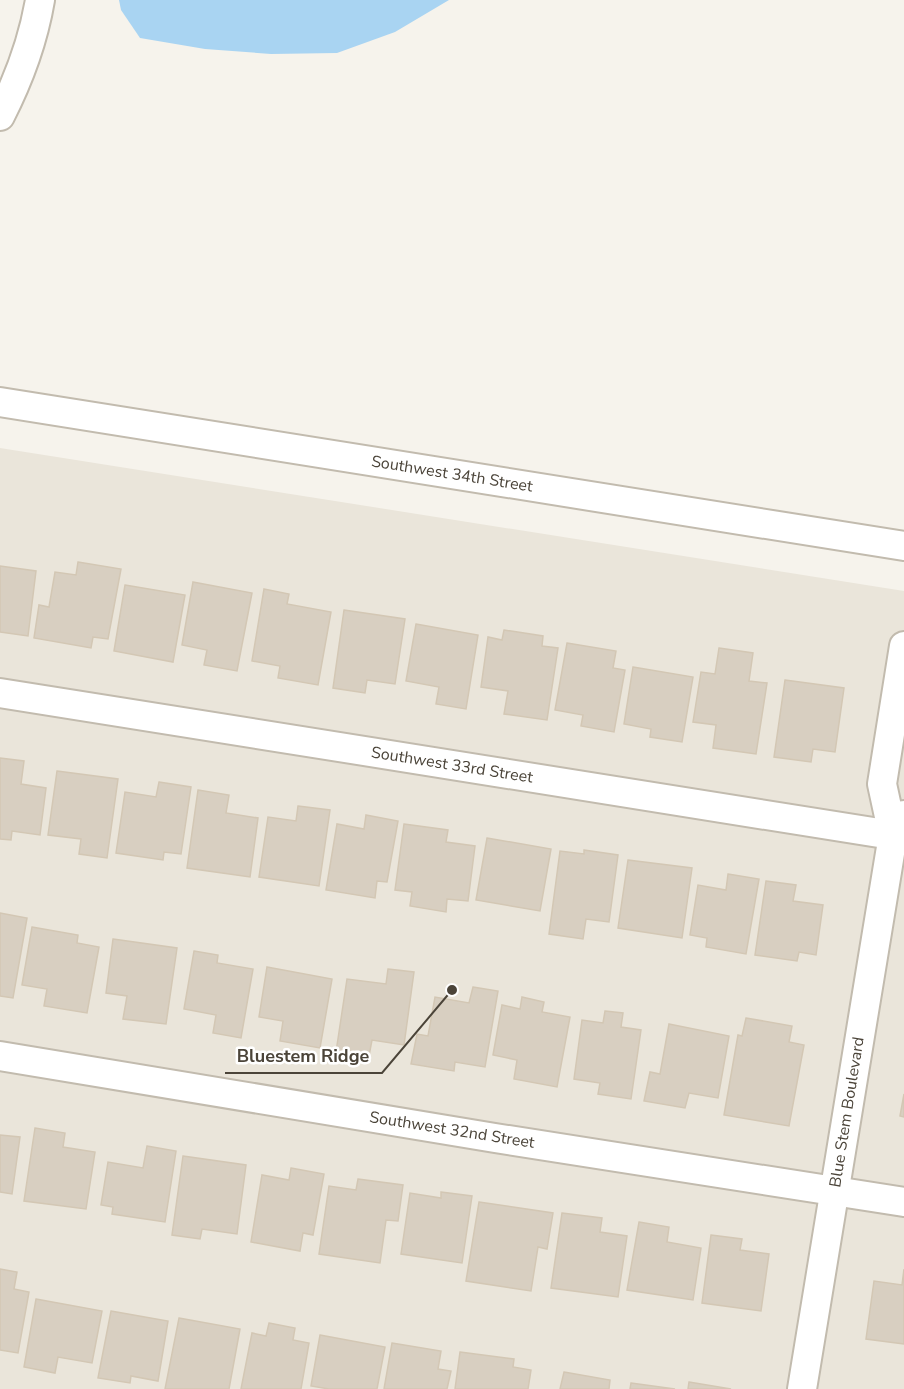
<svg xmlns="http://www.w3.org/2000/svg" width="904" height="1389" font-family="'Nunito Sans',sans-serif">
<style>
.residential{fill:#eae5da}
.water{fill:#a9d4f2}
.building{fill:#d8cfc1;stroke:#d3c7b4;stroke-width:1.5}
.lines{fill:none;stroke-linecap:round;stroke-linejoin:round}
.minor-casing{stroke:#c2bbae;stroke-width:32}
.minor{stroke:#fff;stroke-width:28}
.labels{text-anchor:middle;dominant-baseline:central;stroke-width:5;stroke-linejoin:round;paint-order:stroke}
.street-label{font-size:16px;fill:#4b4439;stroke:#fff}
.leader{fill:none;stroke:#4b4439;stroke-width:2}
.callout-dot{fill:#4b4439;stroke:#fff;stroke-width:2}
.callout-label{font-size:18px;text-anchor:middle;font-weight:bold;fill:#4b4439;stroke:#fff;stroke-width:5;stroke-linejoin:round;paint-order:stroke}
</style>
<rect width="100%" height="100%" fill="#f6f3ec"/>
<polygon class="residential" points="0,448 904,591 904,1389 0,1389"/>
<polygon class="water" points="119,0 449,0 395,32 337,53 271,54 205,49 140,38 121,10"/>
<g class="building">
<polygon points="78,562 121,569 108,639 93,637 91,648 34,638 39,605 49,607 55,572 76,575"/>
<polygon points="0,566 36,571 28,636 0,632"/>
<polygon points="193,582 252,593 237,671 204,665 207,650 182,645"/>
<polygon points="125,585 185,595 173,662 114,651"/>
<polygon points="264,589 289,594 287,604 331,612 318,685 278,678 280,666 252,661"/>
<polygon points="344,610 405,619 395,684 367,680 365,693 333,688"/>
<polygon points="416,624 478,635 466,709 436,704 439,687 406,681"/>
<polygon points="504,630 543,636 542,646 558,648 547,720 504,714 508,691 481,687 488,637 502,640"/>
<polygon points="567,643 616,651 613,668 625,670 614,732 581,726 583,715 555,710"/>
<polygon points="719,648 753,653 749,681 767,683 756,754 713,748 716,725 693,722 701,672 715,674"/>
<polygon points="633,667 693,677 682,742 650,737 651,729 624,724"/>
<polygon points="785,680 844,688 835,752 813,749 811,762 774,757"/>
<polygon points="0,758 24,761 21,784 46,788 40,835 12,831 11,840 0,839"/>
<polygon points="57,771 118,779 107,858 79,854 81,839 48,835"/>
<polygon points="159,782 191,787 181,854 164,852 163,860 116,853 125,792 156,797"/>
<polygon points="198,790 229,795 226,813 258,818 250,877 187,868"/>
<polygon points="298,806 330,810 319,886 259,877 268,817 296,821"/>
<polygon points="366,815 398,821 387,882 377,881 375,898 326,890 337,824 364,829"/>
<polygon points="404,824 448,830 446,842 475,846 468,901 447,899 446,912 410,906 412,892 395,890"/>
<polygon points="487,838 551,849 540,911 476,900"/>
<polygon points="584,850 618,855 609,922 586,919 583,939 549,934 560,851 584,854"/>
<polygon points="628,860 692,868 682,938 618,928"/>
<polygon points="728,874 759,879 746,954 706,947 707,938 690,935 698,885 726,890"/>
<polygon points="766,881 796,885 793,901 823,905 816,955 799,952 797,961 755,955"/>
<polygon points="0,913 27,918 13,998 0,996"/>
<polygon points="32,927 78,935 77,943 99,947 87,1013 44,1006 47,989 22,985"/>
<polygon points="113,939 177,948 166,1024 123,1019 127,996 106,993"/>
<polygon points="194,951 218,955 217,963 253,969 241,1038 213,1033 216,1015 184,1009"/>
<polygon points="267,967 332,979 320,1048 280,1041 283,1021 259,1017"/>
<polygon points="388,969 414,972 404,1045 372,1040 369,1056 336,1052 347,979 386,984"/>
<polygon points="473,987 498,991 485,1067 455,1062 454,1071 411,1064 417,1034 428,1036 435,997 469,1003"/>
<polygon points="522,997 544,1002 542,1012 570,1017 557,1087 514,1079 517,1060 493,1055 502,1005 520,1009"/>
<polygon points="605,1011 623,1013 621,1027 641,1030 631,1099 598,1094 600,1083 574,1079 582,1020 603,1023"/>
<polygon points="746,1018 792,1026 789,1042 804,1045 789,1126 724,1115 738,1035 742,1036"/>
<polygon points="669,1024 729,1036 718,1098 689,1093 685,1108 644,1101 650,1072 660,1074"/>
<polygon points="904,1094 904,1117 900,1116"/>
<polygon points="35,1128 65,1133 63,1147 95,1152 86,1209 24,1201"/>
<polygon points="0,1135 20,1137 12,1194 0,1192"/>
<polygon points="147,1146 176,1151 165,1222 112,1214 113,1207 101,1205 108,1162 143,1168"/>
<polygon points="183,1156 246,1165 237,1234 202,1229 200,1239 172,1235"/>
<polygon points="291,1168 324,1174 313,1235 303,1233 300,1251 251,1242 262,1175 289,1180"/>
<polygon points="358,1179 403,1185 398,1221 386,1220 380,1263 319,1254 329,1186 356,1190"/>
<polygon points="441,1192 472,1196 462,1263 401,1254 410,1193 441,1198"/>
<polygon points="479,1202 553,1213 547,1249 538,1247 531,1291 466,1281"/>
<polygon points="562,1213 602,1218 600,1232 627,1236 618,1297 551,1288"/>
<polygon points="639,1222 669,1227 667,1242 701,1248 693,1300 627,1290"/>
<polygon points="711,1235 742,1239 740,1250 769,1254 761,1311 702,1303"/>
<polygon points="0,1269 17,1272 14,1289 29,1292 18,1353 0,1350"/>
<polygon points="904,1269 904,1344 866,1339 874,1281 902,1285"/>
<polygon points="36,1299 102,1311 92,1363 58,1357 55,1373 24,1367"/>
<polygon points="111,1311 168,1321 158,1381 131,1376 130,1383 98,1378"/>
<polygon points="179,1318 240,1329 229,1389 165,1389"/>
<polygon points="269,1323 295,1328 293,1340 309,1343 301,1389 241,1389 252,1333 266,1336"/>
<polygon points="320,1335 385,1347 377,1389 329,1389 311,1386"/>
<polygon points="392,1343 441,1351 438,1369 451,1371 447,1389 384,1389"/>
<polygon points="460,1352 514,1359 513,1367 531,1370 528,1389 455,1389"/>
<polygon points="564,1372 610,1380 609,1389 560,1389"/>
<polygon points="689,1382 731,1389 688,1389"/>
<polygon points="631,1383 675,1389 630,1389"/>
</g>
<g class="lines">
<defs>
<g id="minor">
<path d="M0 116C19 79 33 41 40 0"/>
<polyline points="0,402 904,546"/>
<polyline points="0,693 904,837"/>
<polyline points="893,835 882,784 904,646"/>
<polyline points="0,1056 495,1138 904,1202"/>
<polyline points="802,1389 893,835 904,815"/>
</g>
</defs>
<use href="#minor" class="minor-casing"/>
<use href="#minor" class="minor"/>
</g>
<g class="labels">
<g class="street-label">
<text transform="translate(452 474) rotate(9)">Southwest 34th Street</text>
<text transform="translate(452 765) rotate(9)">Southwest 33rd Street</text>
<text transform="translate(847 1112) rotate(-81)">Blue Stem Boulevard</text>
<text transform="translate(452 1130) rotate(9)">Southwest 32nd Street</text>
</g>
</g>
<path class="leader" d="M452 990L382 1073H225"/>
<circle class="callout-dot" cx="452" cy="990" r="6"/>
<g class="callout-label">
<text x="303" y="1062">Bluestem Ridge</text>
</g>
</svg>
